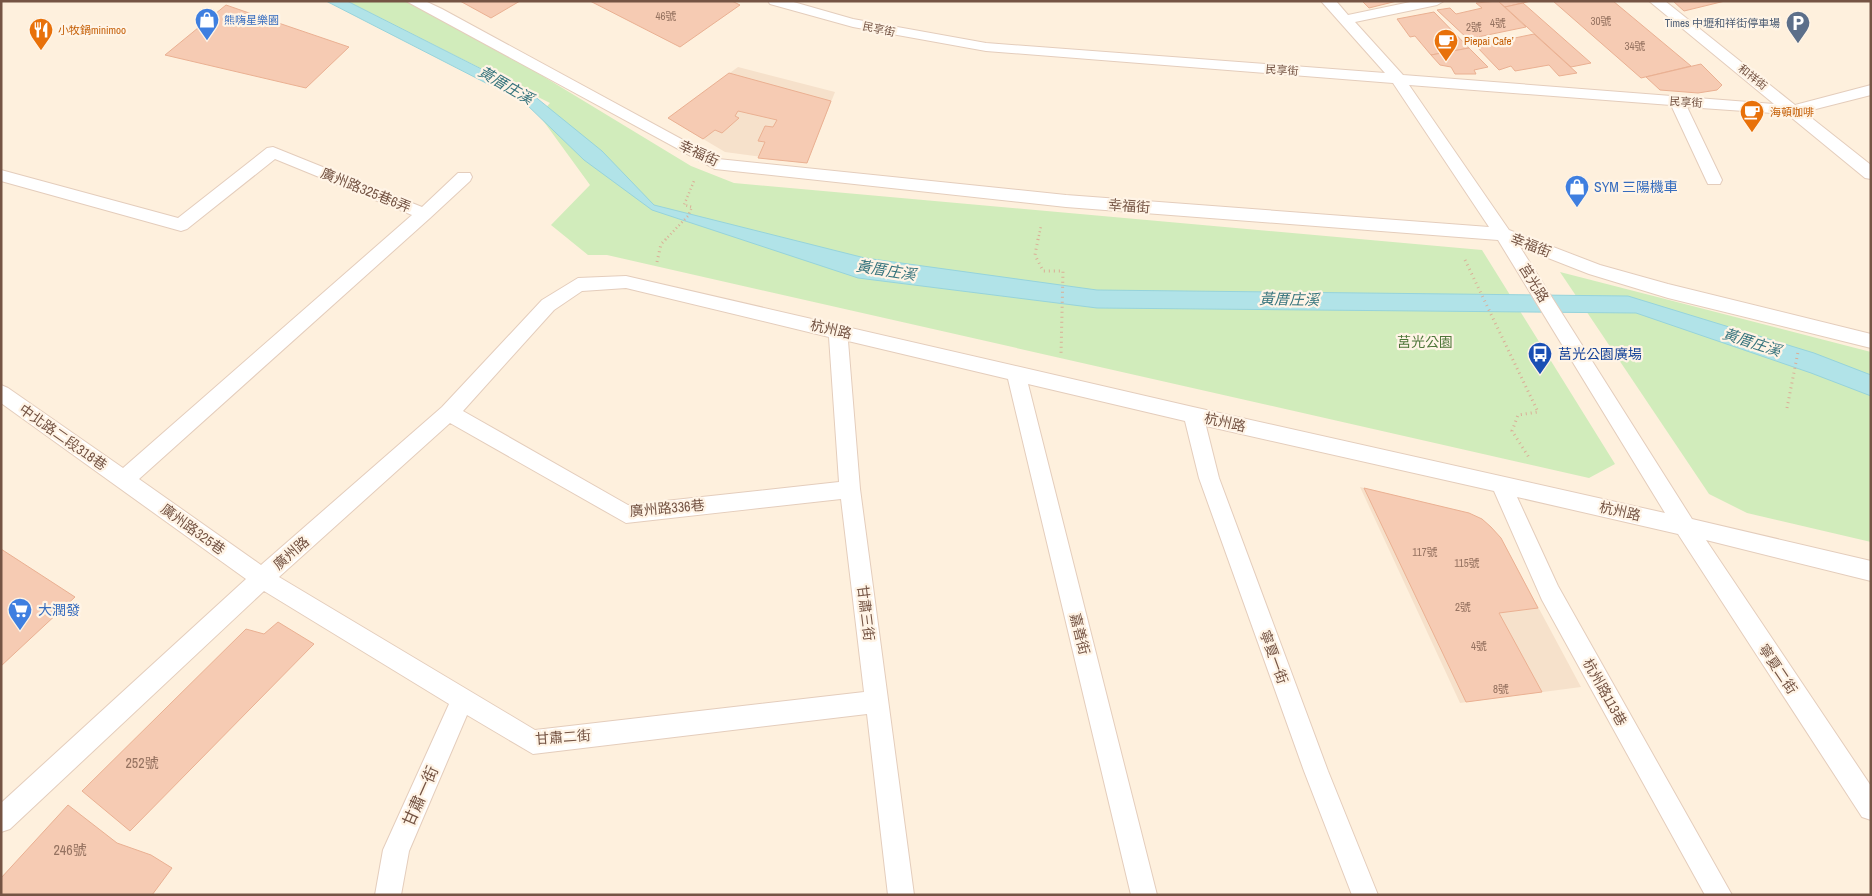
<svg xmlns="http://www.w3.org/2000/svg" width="1872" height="896" font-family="'Archivo Narrow','Noto Sans TC',sans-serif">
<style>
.residential{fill:#f6e1cb}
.green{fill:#d1ecbb}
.water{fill:#b1e3e8;stroke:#96d3db}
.building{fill:#f6cbb3;stroke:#eab092}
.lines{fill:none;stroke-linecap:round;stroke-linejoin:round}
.service-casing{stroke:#e4cdbc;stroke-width:2}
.path-far1{stroke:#daae97;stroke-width:2.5;stroke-dasharray:1 3;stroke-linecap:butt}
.path{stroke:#daae97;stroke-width:3;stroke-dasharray:1 4;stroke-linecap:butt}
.service{fill:#fff;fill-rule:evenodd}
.labels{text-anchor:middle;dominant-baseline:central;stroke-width:4.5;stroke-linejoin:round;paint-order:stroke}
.number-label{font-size:11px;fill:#957260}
.far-shop-label{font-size:11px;fill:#366cbe;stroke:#fff4e6;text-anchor:start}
.far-service-label{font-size:11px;fill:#4e5e75;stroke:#fff4e6;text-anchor:end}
.far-street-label{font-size:11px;fill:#755444;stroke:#fff4e6}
.far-food-label{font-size:11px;fill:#c56008;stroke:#fff4e6;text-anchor:start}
.street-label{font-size:14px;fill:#755444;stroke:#fff4e6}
.shop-label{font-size:14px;fill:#366cbe;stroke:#fff4e6;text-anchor:start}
.park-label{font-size:14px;fill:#4e7639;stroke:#fff4e6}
.transit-label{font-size:14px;fill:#164399;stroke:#fff4e6;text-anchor:start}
.near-number-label{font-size:14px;fill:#957260}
.water-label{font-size:15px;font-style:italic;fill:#37747d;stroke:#fff4e6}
.near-street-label{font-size:16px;fill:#755444;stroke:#fff4e6}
</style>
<rect width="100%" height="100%" fill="#fef0dd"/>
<g class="residential">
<polygon points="738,67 835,92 807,163 725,152 668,118"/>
<polygon points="1360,487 1469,513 1501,538 1581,687 1460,703"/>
</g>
<g class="green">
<polygon points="347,1 413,1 437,12 691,166 734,183 1482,250 1615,464 1589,478 607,255 588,255 551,225 590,185 539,115 550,103"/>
<polygon points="1560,272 1871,352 1871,542 1747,513 1709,494"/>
</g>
<polygon class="water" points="326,1 347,1 533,95 602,151 654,205 865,258 1097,290 1628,296 1814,353 1871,375 1871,396 1811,373 1636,313 1097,308 858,278 652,210 584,160 525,103"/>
<g class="building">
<polygon points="460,1 520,1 491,18"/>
<polygon points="590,1 732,1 740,5 680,47"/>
<polygon points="1362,1 1397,1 1369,8"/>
<polygon points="1498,1 1526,27 1468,39 1437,10 1450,8 1456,14 1482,8 1476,3"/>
<polygon points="1498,1 1531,1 1505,7"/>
<polygon points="1553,1 1613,1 1691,66 1641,78"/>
<polygon points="1673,1 1725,1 1684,11"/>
<polygon points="1523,3 1591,63 1571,67 1505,7"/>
<polygon points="226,5 252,14 349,47 306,88 165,55"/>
<polygon points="1434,12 1469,48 1431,55 1415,36 1410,37 1397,19"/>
<polygon points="1534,34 1577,73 1559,76 1549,65 1515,71 1511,66 1499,70 1476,46"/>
<polygon points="1469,48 1488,67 1474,70 1476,74 1455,74 1451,67 1440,65 1431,55"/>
<polygon points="1701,64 1722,85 1717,90 1698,93 1660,90 1646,77"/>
<polygon points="729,73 831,101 807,163 758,158 765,142 758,141 765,126 773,127 777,120 738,111 735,116 739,118 722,133 715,130 703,139 668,118"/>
<polygon points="1364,488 1469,513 1482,519 1491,527 1501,538 1538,608 1499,613 1542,692 1466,702"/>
<polygon points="1,549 75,597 1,666"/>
<polygon points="278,622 314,644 130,831 82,791 246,629 264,634"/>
<polygon points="68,805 117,843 151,855 172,868 152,895 1,895 1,878"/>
</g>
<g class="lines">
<defs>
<path id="service" d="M406 1H425L442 9 718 159 1066 195 1489 227 1393 83 986 51 853 27 770 4 768 1H790L853 19 986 43 1385 73 1321 1H1336L1348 15 1415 1H1444L1437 5 1355 22 1403 75 1774 104 1649 1H1665L1795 105 1871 85V95L1804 112 1871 165V179L1865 178 1787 114 1687 107 1722 180 1720 184H1708L1706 180 1671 105 1409 85 1509 230 1600 265 1668 284 1871 334V348L1668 298 1589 274 1520 247 1692 519 1871 561V581L1706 540 1871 786V820L1862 817 1678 534 1517 497 1558 586 1732 895H1705L1542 600 1494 491 1206 426 1219 478 1328 771 1378 895H1352L1304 771 1199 478 1185 421 1028 384 1157 895H1131L1008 379 848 341 860 489 914 895H888L867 714 533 754 467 715 409 851 401 895H375L383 850 449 704 264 591 10 829 1 832V803L246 579 1 403V385L8 388 123 468 412 215 275 159 187 229 181 231 1 181V170L178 218 267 148 273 147 422 207 458 173H470L472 177 470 181 430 218 139 479 261 565 442 407 542 300 578 278 626 276 1193 407 1665 513 1498 240 1066 207 715 169ZM626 288 829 337 839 482 628 505 463 411 554 310 582 291ZM450 423 626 523 841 499 864 692 535 730 279 577Z"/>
</defs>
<use href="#service" class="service-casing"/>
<g class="path-far1">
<polyline points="665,240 688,216 692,207 684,205 694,181"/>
<polyline points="1038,240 1041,226"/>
</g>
<g class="path">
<polyline points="1038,239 1035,255 1043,271 1063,271 1061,355"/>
<polyline points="1465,260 1538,412 1518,415 1512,431 1530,459"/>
<polyline points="657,262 661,244 666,239"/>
<polyline points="1787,408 1798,352"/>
</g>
<use href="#service" class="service"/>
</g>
<defs>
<symbol id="shop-pin" viewBox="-11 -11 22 30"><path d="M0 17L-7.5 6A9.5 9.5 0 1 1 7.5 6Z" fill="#3f7fe0" stroke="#fff4e6"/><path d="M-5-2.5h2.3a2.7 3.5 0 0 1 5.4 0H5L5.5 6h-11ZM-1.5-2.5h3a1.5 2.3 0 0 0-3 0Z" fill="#fff"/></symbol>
<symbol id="parking-pin" viewBox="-11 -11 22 30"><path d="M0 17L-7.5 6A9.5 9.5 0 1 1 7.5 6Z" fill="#5c6f8a" stroke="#fff4e6"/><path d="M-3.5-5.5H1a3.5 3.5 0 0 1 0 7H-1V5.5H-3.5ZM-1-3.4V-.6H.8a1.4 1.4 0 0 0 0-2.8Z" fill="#fff"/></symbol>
<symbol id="restaurant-pin" viewBox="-11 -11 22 30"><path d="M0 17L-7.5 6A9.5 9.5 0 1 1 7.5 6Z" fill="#e8710a" stroke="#fff4e6"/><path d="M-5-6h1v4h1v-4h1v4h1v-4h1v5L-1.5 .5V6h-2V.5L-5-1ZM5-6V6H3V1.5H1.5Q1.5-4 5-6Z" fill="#fff"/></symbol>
<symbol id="cafe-pin" viewBox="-11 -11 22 30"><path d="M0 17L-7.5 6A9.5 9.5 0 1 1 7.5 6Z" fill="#e8710a" stroke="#fff4e6"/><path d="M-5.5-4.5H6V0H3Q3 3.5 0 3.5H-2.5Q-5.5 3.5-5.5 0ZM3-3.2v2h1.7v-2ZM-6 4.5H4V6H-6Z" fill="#fff"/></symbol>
<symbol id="bus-pin" viewBox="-11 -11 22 30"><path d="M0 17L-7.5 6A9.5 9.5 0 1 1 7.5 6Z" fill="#1a4fb4" stroke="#fff4e6"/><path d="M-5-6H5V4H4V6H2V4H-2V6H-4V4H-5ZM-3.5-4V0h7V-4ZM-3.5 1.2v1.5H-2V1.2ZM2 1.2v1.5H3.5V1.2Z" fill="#fff"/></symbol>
<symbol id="supermarket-pin" viewBox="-11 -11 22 30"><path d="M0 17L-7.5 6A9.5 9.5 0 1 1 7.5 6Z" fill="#3f7fe0" stroke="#fff4e6"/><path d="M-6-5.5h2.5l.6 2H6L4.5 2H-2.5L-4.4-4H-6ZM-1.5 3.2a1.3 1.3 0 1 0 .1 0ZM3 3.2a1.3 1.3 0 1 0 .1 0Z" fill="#fff"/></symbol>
</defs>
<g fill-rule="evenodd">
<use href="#shop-pin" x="193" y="6" width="28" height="38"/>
<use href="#parking-pin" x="1784" y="9" width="28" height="38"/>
<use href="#restaurant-pin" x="27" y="16" width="28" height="38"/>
<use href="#cafe-pin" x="1432" y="27" width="28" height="38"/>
<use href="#cafe-pin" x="1738" y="98" width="28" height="38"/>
<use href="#shop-pin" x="1563" y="173" width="28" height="38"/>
<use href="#bus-pin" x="1526" y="340" width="28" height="38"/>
<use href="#supermarket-pin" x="6" y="596" width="28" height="38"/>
</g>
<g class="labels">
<g class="number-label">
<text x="666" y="16">46號</text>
<text x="1601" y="21">30號</text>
<text x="1498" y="23">4號</text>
<text x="1474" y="27">2號</text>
<text x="1635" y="46">34號</text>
<text x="1425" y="552">117號</text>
<text x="1467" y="563">115號</text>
<text x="1463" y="607">2號</text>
<text x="1479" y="646">4號</text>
<text x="1501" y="689">8號</text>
</g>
<g class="far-shop-label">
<text x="224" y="20">熊嗨星樂園</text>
</g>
<g class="far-service-label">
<text x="1780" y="23">Times 中壢和祥街停車場</text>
</g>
<g class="far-street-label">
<text transform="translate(879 29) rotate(12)">民享街</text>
<text transform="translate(1282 70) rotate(4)">民享街</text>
<text transform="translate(1753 77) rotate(38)">和祥街</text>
<text transform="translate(1686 102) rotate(4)">民享街</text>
</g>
<g class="far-food-label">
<text x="58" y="30">小牧鍋minimoo</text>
<text x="1464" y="41">Piepai Cafe’</text>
<text x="1770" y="112">海頓咖啡</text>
</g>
<g class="street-label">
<text transform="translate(699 153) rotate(25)">幸福街</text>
<text transform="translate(366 190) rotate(22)">廣州路325巷6弄</text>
<text transform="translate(1129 206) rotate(4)">幸福街</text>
<text transform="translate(1531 245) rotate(21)">幸福街</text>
<text transform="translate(1534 283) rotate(58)">莒光路</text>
<text transform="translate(831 329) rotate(13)">杭州路</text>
<text transform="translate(1225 422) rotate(13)">杭州路</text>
<text transform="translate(63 437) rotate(35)">中北路二段318巷</text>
<text transform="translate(667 508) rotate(-5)">廣州路336巷</text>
<text transform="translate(1620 511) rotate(13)">杭州路</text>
<text transform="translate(193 529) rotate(36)">廣州路325巷</text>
<text transform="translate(291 553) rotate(-41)">廣州路</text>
<text transform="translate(866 613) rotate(83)">甘肅三街</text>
<text transform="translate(1080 634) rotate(76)">嘉善街</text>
<text transform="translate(1274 657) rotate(70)">寧夏一街</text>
<text transform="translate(1778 669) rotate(56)">寧夏二街</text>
<text transform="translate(1605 692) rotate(61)">杭州路113巷</text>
<text transform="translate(563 737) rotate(-4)">甘肅二街</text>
</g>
<g class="shop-label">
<text x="1594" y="187">SYM 三陽機車</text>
<text x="38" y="610">大潤發</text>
</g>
<g class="park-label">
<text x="1425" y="342">莒光公園</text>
</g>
<g class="transit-label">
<text x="1558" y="354">莒光公園廣場</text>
</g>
<g class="near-number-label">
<text x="142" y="763">252號</text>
<text x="70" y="850">246號</text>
</g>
<g class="water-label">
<text transform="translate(506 85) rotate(30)">黃厝庄溪</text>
<text transform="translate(886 270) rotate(9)">黃厝庄溪</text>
<text transform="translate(1289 299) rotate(1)">黃厝庄溪</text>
<text transform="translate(1752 342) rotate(18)">黃厝庄溪</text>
</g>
<g class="near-street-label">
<text transform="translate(420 796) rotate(-66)">甘肅一街</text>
</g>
</g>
<rect width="1872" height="896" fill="none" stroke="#755444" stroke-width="5"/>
</svg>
